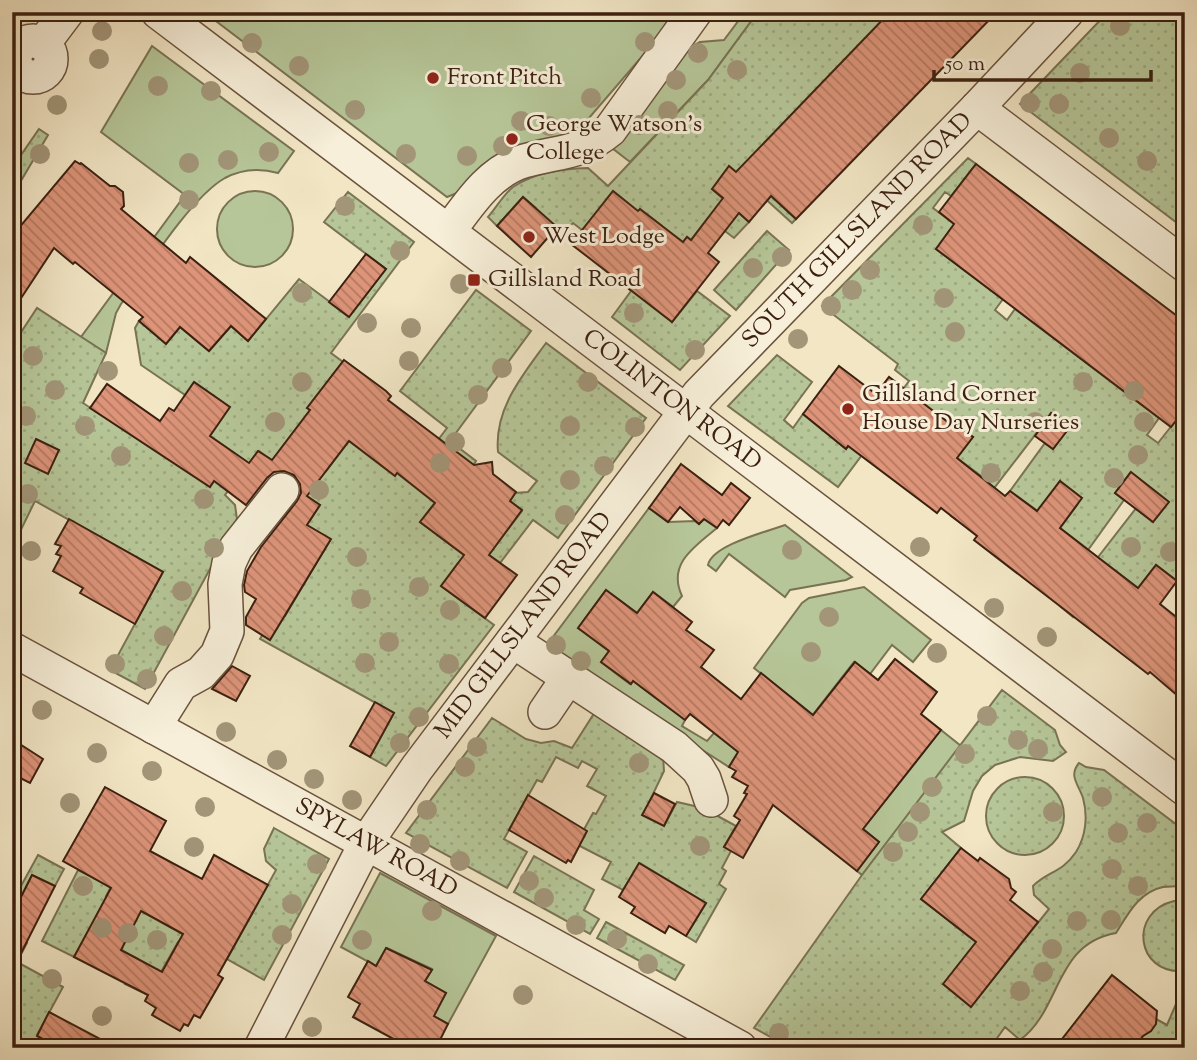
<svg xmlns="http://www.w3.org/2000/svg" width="1197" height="1060" font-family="'Sorts Mill Goudy',serif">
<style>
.grass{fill:#b6c698;stroke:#797354;stroke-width:2}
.garden{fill:url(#garden-dots);stroke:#797354;stroke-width:2}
.building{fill:url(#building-back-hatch);stroke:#3c2010;stroke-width:2;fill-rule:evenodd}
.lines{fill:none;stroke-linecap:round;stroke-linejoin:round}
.minor-casing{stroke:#6a523d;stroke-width:36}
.minor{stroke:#f7efd9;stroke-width:33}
.tree{fill:#a29578}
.poi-dot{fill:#8f2418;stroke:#f7efd9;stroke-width:2.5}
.labels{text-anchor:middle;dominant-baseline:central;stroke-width:6;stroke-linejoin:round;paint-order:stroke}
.poi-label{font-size:24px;fill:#3c2010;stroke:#f7efd9;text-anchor:start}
.street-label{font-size:24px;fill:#3c2010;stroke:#f7efd9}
</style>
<defs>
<pattern id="garden-dots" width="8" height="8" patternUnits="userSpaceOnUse" patternTransform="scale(1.75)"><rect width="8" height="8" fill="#b6c698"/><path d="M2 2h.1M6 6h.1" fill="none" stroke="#9daa82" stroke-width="1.8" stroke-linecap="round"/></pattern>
<pattern id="building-back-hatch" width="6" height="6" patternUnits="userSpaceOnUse" patternTransform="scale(1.75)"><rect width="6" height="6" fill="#dd9479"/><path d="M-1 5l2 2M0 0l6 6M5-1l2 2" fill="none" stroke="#b47862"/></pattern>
</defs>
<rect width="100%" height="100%" fill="#f2e6c5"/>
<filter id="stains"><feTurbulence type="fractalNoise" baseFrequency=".00286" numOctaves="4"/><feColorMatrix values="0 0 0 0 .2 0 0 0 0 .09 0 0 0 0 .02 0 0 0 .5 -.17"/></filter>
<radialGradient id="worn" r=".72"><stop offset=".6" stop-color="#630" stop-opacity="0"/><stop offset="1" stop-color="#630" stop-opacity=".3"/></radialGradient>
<g class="grass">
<polygon points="204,12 670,12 670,18 664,31 583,125 457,193 447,197"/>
<polygon points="745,12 758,12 708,80 630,162 612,148 689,48 700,42 724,40"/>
<path d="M152 46 294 151 278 173C260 168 242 169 225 178 191 197 145 271 121 304L116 313 106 353 81 337 185 195 101 132Z"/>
<circle cx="255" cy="229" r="38"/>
<path d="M649 508 668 522 695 521 699 524 704 519 717 528C694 547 667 564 682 596L673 607 653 592 637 613 606 590 578 628 609 651 601 662 630 684 643 667 640 686 685 720 682 726 707 741 714 733 793 699 754 668 802 603 809 598 864 587 931 640 913 662 892 645 870 674 854 662 769 771 794 792 780 810 734 759 729 767 544 649Z"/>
<path d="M785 525 852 577 846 580 790 590 785 597 729 554 716 571 708 565C712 545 766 532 785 525Z"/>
<polygon points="941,730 961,746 862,875 857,871 879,842 863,829"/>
<polygon points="380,873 496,936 448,1024 431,1015 415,1048 388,1048 393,1039 438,1007 446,993 425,981 432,969 387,948 376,966 341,947"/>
</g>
<g class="garden">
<path d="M758 12H878L895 31 757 182 796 219 792 223 729 166 712 189 749 222 734 238 708 218 691 240 687 237 654 278 672 322 697 291 730 316 680 370 612 317 631 291 626 286 658 244 662 226 640 209 630 222 582 230 573 223 561 235 537 214 527 218 536 208 523 197 497 226 488 217C496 208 504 194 513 187 535 172 563 169 588 168L608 186 708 80Z"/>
<polygon points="1108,12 1185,12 1185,229 1020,104"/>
<polygon points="39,129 48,135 12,196 12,168"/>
<polygon points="968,158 976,164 951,196 945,192 933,208 957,226 950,230 936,249 1003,299 995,310 1007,320 1015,309 1159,418 1147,435 1158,443 1185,409 1185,574 1183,573 1177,581 1156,565 1138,588 1110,567 1073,617 1060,606 1151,489 1130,473 1115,493 1124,500 1088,550 1060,528 1077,505 1061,494 1060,481 1039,512 1010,491 1045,443 1053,449 1069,426 1052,413 965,526 951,516 963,500 971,506 989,482 957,458 973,437 951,421 949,423 877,435 838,487 728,406 777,355 812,382 784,420 793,428 803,414 846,449 883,399 891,405 909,381 895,370 898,364 822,306"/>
<path d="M348 192 414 242 331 353 343 362 307 408 310 410 280 450 308 458 326 471 349 441 397 473 416 469 447 428 400 391 476 290 531 331 450 441 476 461 468 473 442 493 420 522 465 556 496 545 522 511 510 501 515 493 528 492 537 481 498 452C494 409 522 376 546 343L646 418 558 538 533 520 500 563 482 550 458 563 441 586 494 625 386 766 370 757 394 713 260 639 277 611 285 616 330 540 286 512 290 506 310 520 320 505 300 492 305 485 259 451 225 495 235 505 237 519 145 689 110 670 163 572 35 501 12 548V346L37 308 106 353 83 403 210 486 234 453 210 436 185 395 141 365 135 328 139 321 166 343 180 327 209 351 231 326 248 341 299 279 349 316 386 269 324 222Z"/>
<polygon points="767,231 789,250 736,310 714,290"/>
<path d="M1002 690 1055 730 1060 745 1066 752 1053 761 1020 757 995 765 982 776 973 791 964 821 942 832 961 848 921 899 976 942 971 1006 1049 909 1034 895 1033 886C1048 871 1062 873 1076 852 1086 836 1088 816 1083 798 1079 785 1068 776 1079 763L1086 767 1104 770 1185 831V885C1177 887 1170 886 1163 887 1139 892 1128 914 1116 933 1054 944 1062 1009 1020 1040L1005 1027 990 1048H791L754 1028 862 875Z"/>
<polygon points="595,712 663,756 664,771 643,815 664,826 677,802 703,808 736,826 724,847 731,851 722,868 726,871 719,884 726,889 696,942 686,936 706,903 640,863 623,890 602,879 611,862 576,844 593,813 596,814 606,796 587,786 597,769 582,761 578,768 556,757 542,782 537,780 504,839 527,852 507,888 406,833 492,718 526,739 541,743 554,741 572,748"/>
<circle cx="1025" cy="816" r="39"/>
<polygon points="274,828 329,859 264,980 227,959 276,870 266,861 264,849"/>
<polygon points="38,855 64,869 55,886 32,875 12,915 16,895"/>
<polygon points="534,856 594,890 584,910 599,919 590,934 514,892"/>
<polygon points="97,860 119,872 106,896 132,910 148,882 158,920 193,940 178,942 148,995 125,984 138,959 87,933 74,957 42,941 78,870 88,875"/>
<path d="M1174 901 1185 902V971H1183C1136 974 1128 912 1174 901Z"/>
<polygon points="606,922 684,965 675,980 597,938"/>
<polygon points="12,935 27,943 17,962 63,987 37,1035 54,1045 52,1048 12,1048"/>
<polygon points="1185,999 1185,1048 1134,1048 1144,1035 1151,1031 1156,1019 1167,1025 1176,1004"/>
</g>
<g class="building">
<polygon points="890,12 997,12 796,219 771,196 749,222 739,213 708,253 719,262 672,322 571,244 613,191 638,211 640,209 683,242 687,237 691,240 723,198 712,189 729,166 736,172"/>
<polygon points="75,161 80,164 81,163 110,186 115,186 123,192 124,206 121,209 186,263 190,257 266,319 248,341 231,326 209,351 180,327 166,344 139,321 143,317 75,262 73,264 54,248 12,312 12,236"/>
<polygon points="976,164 1185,322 1185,409 1171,427 936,249 954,224 939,212"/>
<polygon points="523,197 557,227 531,257 497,226"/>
<polygon points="366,254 386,269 349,317 329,302"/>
<polygon points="344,360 386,391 391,396 388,400 474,465 492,462 493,474 516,492 510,501 522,510 489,555 517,575 485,618 441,586 464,555 420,522 435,503 397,473 395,476 349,441 307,496 320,505 307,525 331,539 270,640 246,625 246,617 256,599 245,592 244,585 247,571 261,547 297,501 301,493 300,484 294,475 284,471 274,472 267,478 246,505 214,481 210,487 90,408 107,384 160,421 169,408 174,411 194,382 230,407 210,436 249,463 258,451 272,460 310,410 307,408"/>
<polygon points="839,366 876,394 889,377 949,423 951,421 973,437 957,458 1005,496 1010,491 1037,511 1060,481 1082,498 1060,528 1138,588 1156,565 1177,581 1160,604 1185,624 1185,702 1150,672 1148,674 974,540 977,536 941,508 937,513 848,446 846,449 803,414"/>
<polygon points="1051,413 1070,427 1053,449 1035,436"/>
<polygon points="36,439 59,450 48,474 25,463"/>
<polygon points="681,464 722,495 731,483 750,498 729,525 723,520 717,528 704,519 699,524 680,507 668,522 649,508"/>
<polygon points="1131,472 1169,502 1153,522 1115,493"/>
<polygon points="69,519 163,572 135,624 80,593 83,588 53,571 61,556 56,554 61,546 55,544"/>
<polygon points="606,590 637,613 653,592 692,622 686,630 714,650 701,667 741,699 761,673 813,715 855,662 878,680 895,659 937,692 921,714 941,730 863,829 879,842 857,871 773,805 743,858 724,847 740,820 734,816 747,794 744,793 748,786 732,777 736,771 729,767 738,752 690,714 685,720 633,681 631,684 601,662 609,651 578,628"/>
<polygon points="232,666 250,676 236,701 212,689"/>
<polygon points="375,702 394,713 370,757 350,746"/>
<polygon points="12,739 43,759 30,783 12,774"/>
<path d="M105 787 166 821 150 851 202 879 214 855 268 885 218 975 223 978 200 1018 194 1015 188 1026 184 1024 180 1031 152 1015 156 1008 145 1001 148 995 74 957 111 888 63 861ZM141 911 183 934 162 972 121 950Z"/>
<polygon points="654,793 675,804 664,826 642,815"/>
<polygon points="528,795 587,831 571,862 568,860 566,863 509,830"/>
<polygon points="961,848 978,861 980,858 1009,879 1011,888 1016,892 1010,900 1038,922 971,1007 943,984 976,942 921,899"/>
<polygon points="639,863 706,903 686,936 669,926 665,933 631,913 635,907 619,897"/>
<polygon points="32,875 55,886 12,971 12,892 21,897"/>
<polygon points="386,948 432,970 425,981 446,993 434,1016 448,1024 436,1048 410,1048 353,1017 360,1004 348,997 368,961 376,966"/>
<polygon points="1112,975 1157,1011 1156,1024 1151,1031 1143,1036 1134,1048 1055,1048"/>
<polygon points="49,1012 117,1048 60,1048 37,1036"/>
</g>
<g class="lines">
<defs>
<g id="minor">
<path id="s1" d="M158 12 1185 789"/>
<circle cx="33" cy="59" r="18"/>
<polyline points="43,44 67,12"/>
<polyline points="977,108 1185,265"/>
<path d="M449 231C469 204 490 171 524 161 559 151 581 154 610 130L695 12"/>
<polyline points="513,641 674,747 698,769 704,779 711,800"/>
<path id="s2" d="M12 649 740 1048"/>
<polyline points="545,712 568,678"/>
<polyline points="154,727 181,684 201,673 217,655 227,631 225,584 229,563 236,548 282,490"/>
<path id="s3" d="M261 1048 366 843 417 768 699 394 977 108 1067 12"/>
</g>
</defs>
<use href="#minor" class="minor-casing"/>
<use href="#minor" class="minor"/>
</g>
<g class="tree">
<circle cx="1120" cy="26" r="10"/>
<circle cx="102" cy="31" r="10"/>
<circle cx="645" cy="42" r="10"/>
<circle cx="252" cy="43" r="10"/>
<circle cx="698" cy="53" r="10"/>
<circle cx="99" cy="59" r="10"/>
<circle cx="299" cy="66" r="10"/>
<circle cx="737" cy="70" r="10"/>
<circle cx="1080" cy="73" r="10"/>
<circle cx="676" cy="80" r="10"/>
<circle cx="158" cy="86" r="10"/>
<circle cx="211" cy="91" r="10"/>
<circle cx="591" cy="98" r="10"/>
<circle cx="1030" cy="103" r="10"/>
<circle cx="1059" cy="104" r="10"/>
<circle cx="57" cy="105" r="10"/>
<circle cx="355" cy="110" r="10"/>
<circle cx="668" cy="111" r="10"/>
<circle cx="521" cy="121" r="10"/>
<circle cx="639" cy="125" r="10"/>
<circle cx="549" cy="126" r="10"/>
<circle cx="1109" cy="138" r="10"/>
<circle cx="503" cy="146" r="10"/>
<circle cx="269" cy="152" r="10"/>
<circle cx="40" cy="154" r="10"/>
<circle cx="406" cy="154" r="10"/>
<circle cx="467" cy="156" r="10"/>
<circle cx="228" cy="160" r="10"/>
<circle cx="1147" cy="161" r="10"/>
<circle cx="189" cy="163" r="10"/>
<circle cx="189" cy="200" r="10"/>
<circle cx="345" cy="206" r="10"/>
<circle cx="923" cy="225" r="10"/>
<circle cx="400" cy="251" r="10"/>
<circle cx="782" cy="257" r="10"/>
<circle cx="753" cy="268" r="10"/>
<circle cx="870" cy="270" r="10"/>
<circle cx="460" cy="284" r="10"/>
<circle cx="852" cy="290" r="10"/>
<circle cx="302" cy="293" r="10"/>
<circle cx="944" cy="298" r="10"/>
<circle cx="831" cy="306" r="10"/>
<circle cx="634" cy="313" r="10"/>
<circle cx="367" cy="323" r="10"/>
<circle cx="411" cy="328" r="10"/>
<circle cx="955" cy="332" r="10"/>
<circle cx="798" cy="339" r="10"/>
<circle cx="695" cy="350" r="10"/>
<circle cx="33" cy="356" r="10"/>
<circle cx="409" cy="361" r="10"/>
<circle cx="502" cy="368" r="10"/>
<circle cx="108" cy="371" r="10"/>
<circle cx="302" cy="382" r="10"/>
<circle cx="588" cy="382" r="10"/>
<circle cx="1083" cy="382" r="10"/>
<circle cx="55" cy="390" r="10"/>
<circle cx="1134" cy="391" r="10"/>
<circle cx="478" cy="395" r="10"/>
<circle cx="26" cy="416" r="10"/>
<circle cx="275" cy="422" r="10"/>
<circle cx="1035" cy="422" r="10"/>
<circle cx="1144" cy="422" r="10"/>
<circle cx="85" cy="426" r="10"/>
<circle cx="570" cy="426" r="10"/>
<circle cx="635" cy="427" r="10"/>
<circle cx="455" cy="442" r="10"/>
<circle cx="1138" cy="455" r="10"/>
<circle cx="121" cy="456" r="10"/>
<circle cx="440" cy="463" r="10"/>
<circle cx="604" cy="466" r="10"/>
<circle cx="991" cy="473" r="10"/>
<circle cx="1114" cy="478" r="10"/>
<circle cx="570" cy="480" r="10"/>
<circle cx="319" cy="490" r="10"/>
<circle cx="28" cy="494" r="10"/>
<circle cx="204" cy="499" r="10"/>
<circle cx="565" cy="515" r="10"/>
<circle cx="920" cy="547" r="10"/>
<circle cx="1131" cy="547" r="10"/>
<circle cx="214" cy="548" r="10"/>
<circle cx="792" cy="550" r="10"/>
<circle cx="31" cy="551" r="10"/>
<circle cx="1170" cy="552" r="10"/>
<circle cx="357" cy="557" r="10"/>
<circle cx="419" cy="587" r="10"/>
<circle cx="182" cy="591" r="10"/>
<circle cx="361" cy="599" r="10"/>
<circle cx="994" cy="608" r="10"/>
<circle cx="450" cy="610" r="10"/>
<circle cx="829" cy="617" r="10"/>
<circle cx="164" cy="636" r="10"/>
<circle cx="1047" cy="637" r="10"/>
<circle cx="389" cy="642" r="10"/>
<circle cx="556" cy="645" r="10"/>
<circle cx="811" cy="652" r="10"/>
<circle cx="937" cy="653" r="10"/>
<circle cx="581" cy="661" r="10"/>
<circle cx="365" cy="663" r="10"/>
<circle cx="115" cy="664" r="10"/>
<circle cx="449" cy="664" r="10"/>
<circle cx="147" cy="679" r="10"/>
<circle cx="42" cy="710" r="10"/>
<circle cx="987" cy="716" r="10"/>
<circle cx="419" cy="717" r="10"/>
<circle cx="226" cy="732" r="10"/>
<circle cx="1018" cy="740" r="10"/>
<circle cx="400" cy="743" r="10"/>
<circle cx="477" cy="747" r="10"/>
<circle cx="1038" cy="749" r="10"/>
<circle cx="97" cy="753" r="10"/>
<circle cx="965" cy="754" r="10"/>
<circle cx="277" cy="760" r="10"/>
<circle cx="639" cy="763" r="10"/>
<circle cx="465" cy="767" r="10"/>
<circle cx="152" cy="771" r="10"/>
<circle cx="314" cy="779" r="10"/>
<circle cx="932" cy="787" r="10"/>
<circle cx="1102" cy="797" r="10"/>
<circle cx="352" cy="800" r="10"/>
<circle cx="70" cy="803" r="10"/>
<circle cx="205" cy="807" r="10"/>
<circle cx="427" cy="810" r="10"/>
<circle cx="920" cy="812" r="10"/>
<circle cx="1053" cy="812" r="10"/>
<circle cx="1147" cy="823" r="10"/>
<circle cx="908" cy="832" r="10"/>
<circle cx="1118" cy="833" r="10"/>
<circle cx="420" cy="844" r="10"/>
<circle cx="700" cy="846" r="10"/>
<circle cx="194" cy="847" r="10"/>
<circle cx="893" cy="852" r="10"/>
<circle cx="460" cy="861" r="10"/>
<circle cx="317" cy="864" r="10"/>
<circle cx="1112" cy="869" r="10"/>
<circle cx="529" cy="881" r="10"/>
<circle cx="83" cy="886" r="10"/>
<circle cx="1138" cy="886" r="10"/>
<circle cx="544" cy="898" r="10"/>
<circle cx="292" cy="904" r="10"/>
<circle cx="432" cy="911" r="10"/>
<circle cx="1111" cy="920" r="10"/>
<circle cx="1077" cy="921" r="10"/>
<circle cx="576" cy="925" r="10"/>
<circle cx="102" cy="928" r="10"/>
<circle cx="128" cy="933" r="10"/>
<circle cx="282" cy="935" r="10"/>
<circle cx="617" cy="939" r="10"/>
<circle cx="157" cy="940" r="10"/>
<circle cx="362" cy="940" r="10"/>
<circle cx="1052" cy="949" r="10"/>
<circle cx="648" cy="964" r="10"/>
<circle cx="1043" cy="972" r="10"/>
<circle cx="52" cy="979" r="10"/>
<circle cx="1020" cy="991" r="10"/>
<circle cx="523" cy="995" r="10"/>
<circle cx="102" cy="1016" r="10"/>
<circle cx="312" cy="1027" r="10"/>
<circle cx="779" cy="1033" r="10"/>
</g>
<g class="poi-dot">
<circle cx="433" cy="78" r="7"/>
<circle cx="512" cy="139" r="7"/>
<circle cx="529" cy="237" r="7"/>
<rect x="467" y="273" width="14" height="14" rx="3.5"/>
<circle cx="848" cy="409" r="7"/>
</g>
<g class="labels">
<g class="poi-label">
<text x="447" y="78">Front Pitch</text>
<text x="526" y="125">George Watson's<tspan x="526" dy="28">College</tspan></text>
<text x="543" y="237">West Lodge</text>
<text x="488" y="280">Gillsland Road</text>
<text x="862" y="395">Gillsland Corner<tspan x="862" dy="28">House Day Nurseries</tspan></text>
</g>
<g class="street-label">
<text stroke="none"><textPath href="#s3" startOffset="1017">SOUTH GILLSLAND ROAD</textPath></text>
<text stroke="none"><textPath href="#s1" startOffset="644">COLINTON ROAD</textPath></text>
<text stroke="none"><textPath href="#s3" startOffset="499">MID GILLSLAND ROAD</textPath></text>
<text stroke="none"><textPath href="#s2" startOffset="415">SPYLAW ROAD</textPath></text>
</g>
</g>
<rect width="1197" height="1060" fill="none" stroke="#f2e6c5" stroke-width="42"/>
<rect x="14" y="14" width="1169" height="1032" fill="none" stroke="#3c2010" stroke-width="3.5"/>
<rect x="21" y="21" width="1155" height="1018" fill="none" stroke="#3c2010" stroke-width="2"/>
<path d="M934 70v10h217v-10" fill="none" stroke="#3c2010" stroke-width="3.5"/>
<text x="945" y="70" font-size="21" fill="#3c2010" stroke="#f7efd9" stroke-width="5" paint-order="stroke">50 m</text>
<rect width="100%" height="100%" filter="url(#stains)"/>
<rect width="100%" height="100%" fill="url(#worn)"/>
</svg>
